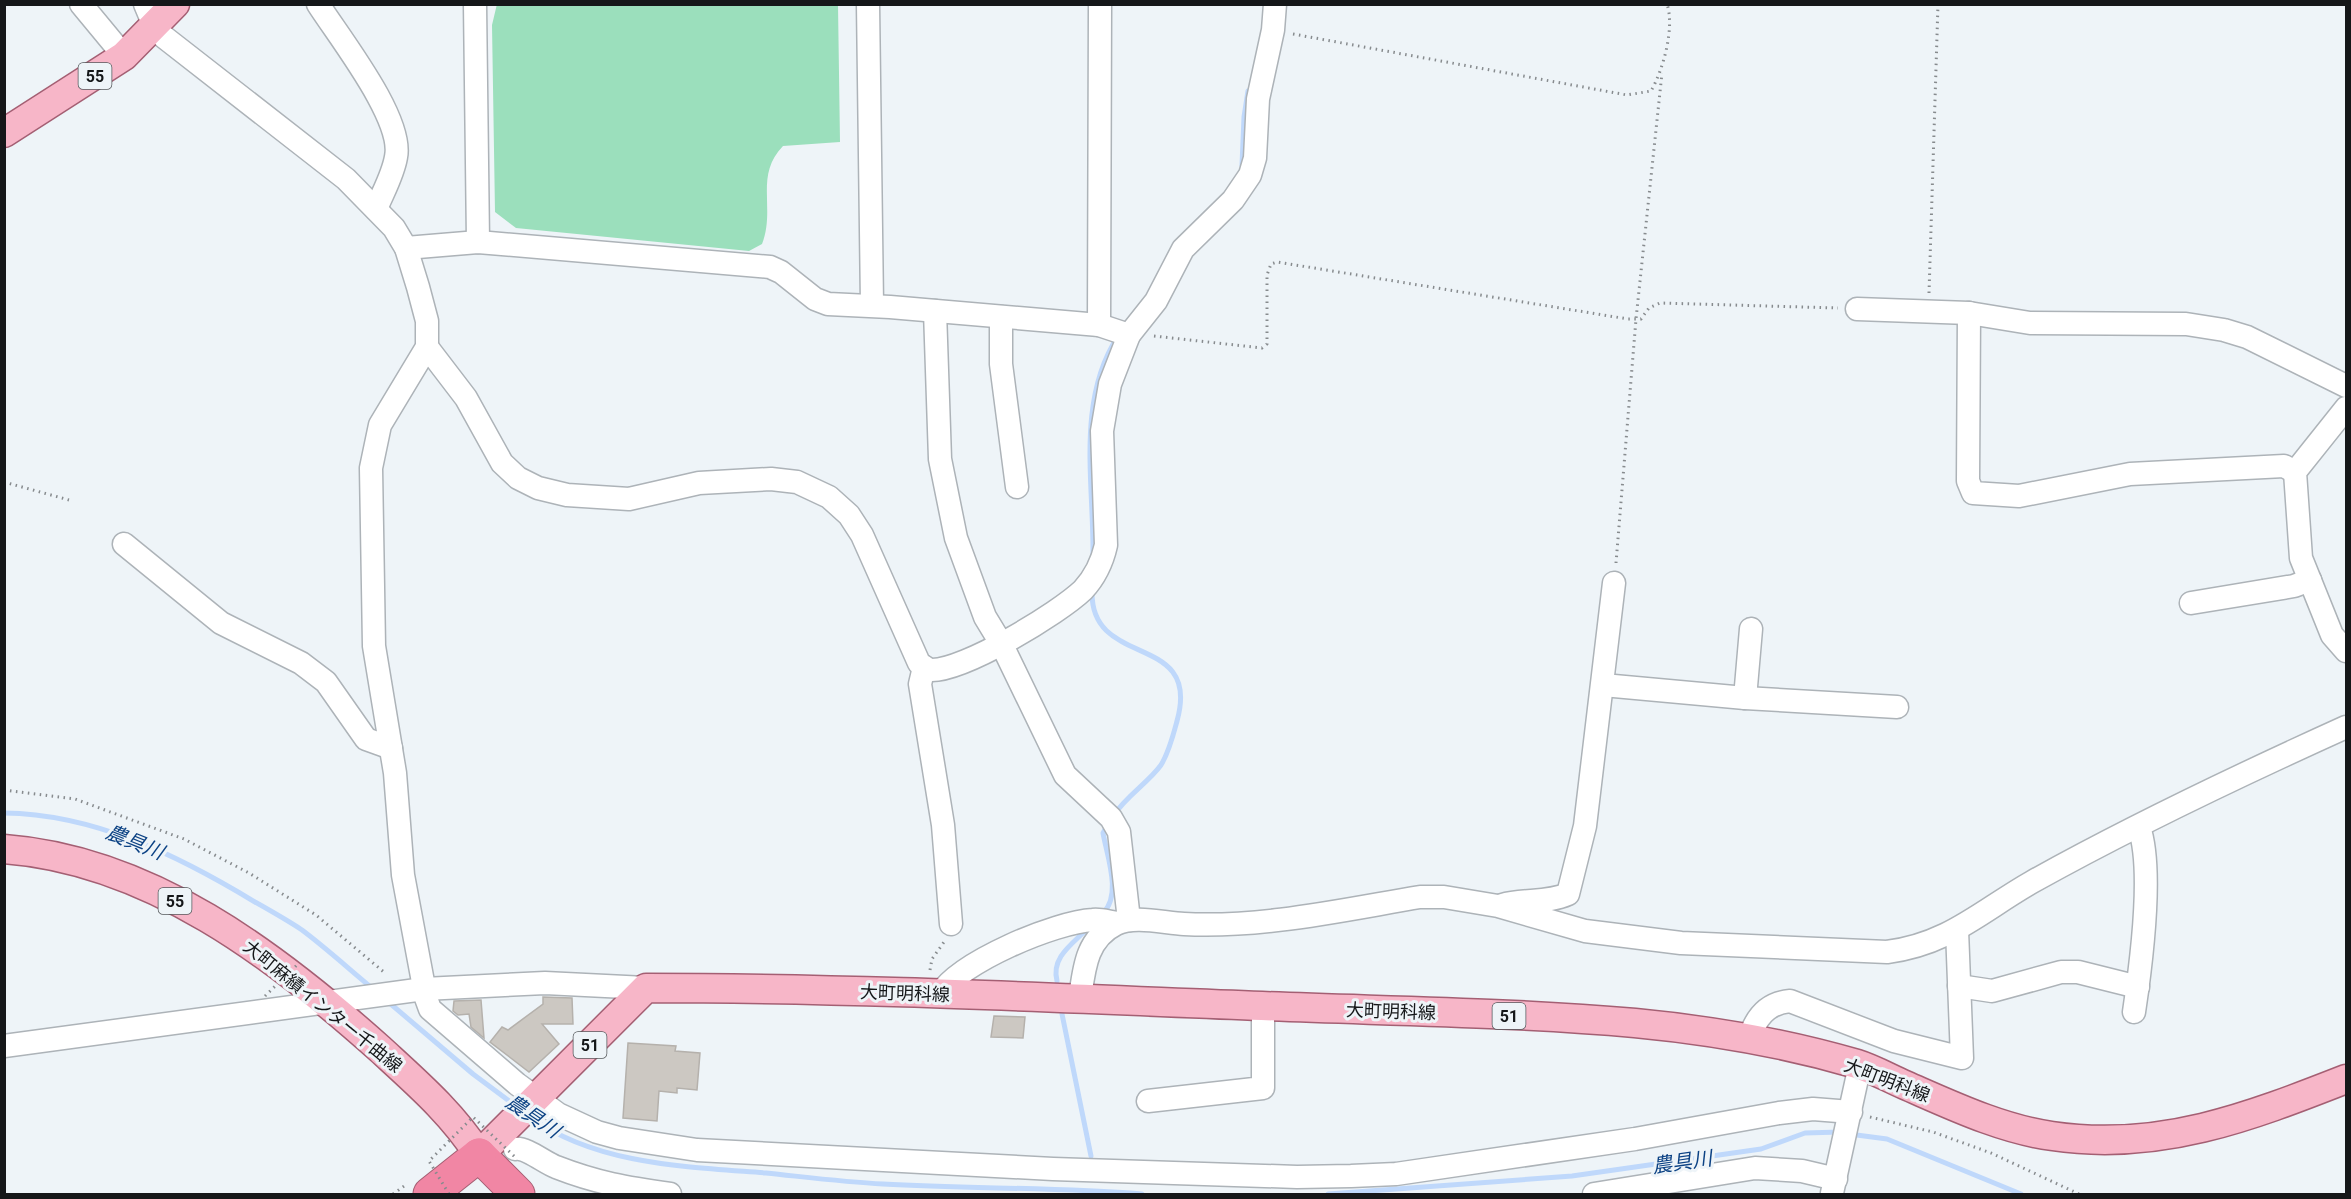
<svg xmlns="http://www.w3.org/2000/svg" width="2351" height="1199" font-family="Roboto,'Noto Sans JP',sans-serif">
<style>
.green{fill:#9bdfbc}
.lines{fill:none;stroke-linecap:round;stroke-linejoin:round}
.stream{stroke:#bfd8fb;stroke-width:5}
.building{fill:#ccc8c2;stroke:#b5b1ac;stroke-width:1.5}
.minor-casing{stroke:#adb3b8;stroke-width:25}
.major-casing{stroke:#a45f73;stroke-width:31}
.highway-casing{stroke:#a45f73;stroke-width:35}
.path{stroke:#878b8e;stroke-width:3;stroke-dasharray:1.5 4.5;stroke-linecap:butt}
.minor{stroke:#fff;stroke-width:22}
.major{stroke:#f7b6c8;stroke-width:28}
.highway{stroke:#f186a4;stroke-width:33}
.path-bridge{stroke:#878b8e;stroke-width:3;stroke-dasharray:1.5 4.5;stroke-linecap:butt}
.labels{text-anchor:middle;dominant-baseline:central;stroke-width:6;stroke-linejoin:round;paint-order:stroke}
.shield{fill:#eef4f8;stroke:#56595c;stroke-width:1.5}
.shield-label{font-size:16px;font-weight:bold;fill:#151719}
.street-label{font-size:18px;fill:#151719;stroke:#eef4f8}
.water-label{font-size:20px;font-style:italic;fill:#0c4284;stroke:#eef4f8}
</style>
<rect width="100%" height="100%" fill="#eef4f8"/>
<path class="green" d="M497 4 838 5 840 142 783 146C754 176 776 208 762 244L749 251 516 228 495 212 492 25Z"/>
<g class="lines">
<g class="stream">
<polyline points="1242,165 1244,117 1248,91"/>
<path d="M1093 556C1094 484 1076 400 1118 336"/>
<path d="M1092 592C1091 670 1202 631 1177 721 1173 736 1169 752 1161 765 1148 783 1126 796 1114 815"/>
<path d="M4 813C95 814 179 856 255 902 271 911 287 920 302 930 326 948 349 969 372 988"/>
<path d="M1103 913C1122 895 1107 856 1103 833L1107 826"/>
<path d="M1057 981C1051 958 1071 945 1086 930"/>
<polyline points="386,1000 473,1074 516,1106"/>
<polyline points="1062,1014 1091,1156"/>
<path d="M530 1117C596 1165 688 1167 766 1173 805 1177 844 1182 883 1184 970 1189 1056 1187 1142 1194"/>
<polyline points="1849,1134 1887,1139 2021,1194"/>
<polyline points="1328,1194 1572,1176 1761,1149 1805,1133 1840,1132"/>
</g>
</g>
<g class="building">
<polygon points="543,997 572,998 573,1024 542,1024 559,1044 529,1072 490,1042 502,1027 508,1030 543,1004"/>
<polygon points="481,1000 484,1038 471,1027 469,1014 458,1015 453,1011 454,1001"/>
<polygon points="994,1016 1025,1017 1023,1038 991,1037"/>
<polygon points="628,1043 676,1046 675,1051 700,1053 697,1090 677,1088 677,1093 659,1091 657,1121 623,1118"/>
</g>
<g class="lines">
<defs>
<g id="minor">
<polyline points="81,4 124,56"/>
<polyline points="145,4 155,28 164,37 346,179 394,228 406,248 418,287 427,321 427,347 380,425 371,468 374,646 395,773 403,875 426,998 430,1009 517,1084 558,1114 597,1132 619,1138 697,1150 1053,1169 1297,1177 1351,1176 1396,1174 1635,1139 1779,1113 1813,1109 1851,1112"/>
<path d="M318 4C339 37 404 119 396 157 393 175 383 192 376 209"/>
<polyline points="475,4 478,242"/>
<polyline points="868,4 872,305"/>
<polyline points="406,248 478,242 770,267 781,272 815,299 828,304 890,307 1099,325 1129,335"/>
<polyline points="1857,309 1969,313 2030,323 2186,324 2224,330 2247,337 2346,386"/>
<polyline points="935,311 940,459 956,538 985,617 1002,645 1065,775 1111,818 1119,832 1129,920"/>
<polyline points="1969,313 1968,481 1973,493 2019,496 2130,474 2284,466 2295,472"/>
<polyline points="1001,317 1001,364 1017,487"/>
<polyline points="1099,325 1100,4"/>
<path d="M427 347 466 398 502 463 518 478 538 488 567 495 629 499 699 483 771 479 797 482 829 497 849 515 862 535 919 663C923 666 927 669 931 670 964 671 1059 613 1083 590 1095 577 1102 563 1106 545L1102 431 1110 384 1129 335 1156 301 1183 249 1233 200 1250 175 1255 158 1258 99 1273 30 1275 4"/>
<polyline points="2346,408 2295,472 2301,558 2332,635 2346,651"/>
<polyline points="124,544 221,623 301,663 326,682 366,739 391,748"/>
<polyline points="2191,603 2294,586 2310,580"/>
<polyline points="924,667 920,684 943,825 951,924"/>
<polyline points="1603,685 1745,698 1897,707"/>
<polyline points="1745,698 1751,629"/>
<path d="M1502 905C1524 899 1548 903 1568 894L1585 826 1614 583"/>
<polyline points="1959,986 1992,991 2061,972 2078,972 2138,987"/>
<path d="M940 994C960 962 1055 922 1093 920 1101 919 1109 922 1117 923"/>
<path d="M1080 998C1084 969 1086 939 1116 924 1134 915 1164 923 1184 924 1263 928 1342 910 1420 897H1444L1498 906 1585 931 1681 943 1887 952C1949 944 1981 911 2032 882 2134 825 2240 775 2346 727"/>
<path d="M2134 1012C2141 965 2154 870 2139 827"/>
<path d="M1749 1040C1755 1018 1767 1003 1790 1001L1894 1041 1962 1058 1957 930"/>
<polyline points="4,1046 424,989 545,983 646,988"/>
<polyline points="1148,1101 1263,1088 1263,1006"/>
<path d="M515 1149C526 1147 545 1163 556 1167 597 1183 627 1188 670 1194"/>
<polyline points="1832,1193 1860,1065"/>
<polyline points="1594,1194 1755,1168 1802,1171 1836,1179"/>
</g>
<g id="major">
<polyline points="4,133 124,56 175,4"/>
<path d="M4 849C150 860 275 955 380 1049 417 1083 452 1113 479 1155L646 988C851 988 1057 998 1262 1006 1386 1011 1511 1012 1635 1023 1709 1030 1785 1043 1857 1064 1873 1069 1889 1078 1905 1085 1951 1105 2001 1129 2052 1136 2159 1152 2249 1117 2346 1079"/>
</g>
<g id="highway">
<polyline points="479,1155 518,1194"/>
<polyline points="430,1194 479,1155"/>
</g>
</defs>
<use href="#minor" class="minor-casing"/>
<use href="#major" class="major-casing"/>
<use href="#highway" class="highway-casing"/>
<g class="path">
<path d="M1293 34 1627 95 1651 91C1663 70 1675 28 1667 4"/>
<polyline points="1929,293 1938,4"/>
<polyline points="1154,336 1262,348 1267,344 1267,275 1271,264 1277,262 1628,319 1641,319 1649,308 1660,303 1838,308"/>
<polyline points="4,482 69,500"/>
<polyline points="1616,563 1636,319 1662,73"/>
<polyline points="4,790 75,799 184,839 249,873 316,915 385,973"/>
<polyline points="930,970 932,959 944,942"/>
<polyline points="1870,1117 1933,1132 1991,1153 2079,1194"/>
<polyline points="393,1194 407,1184"/>
</g>
<use href="#minor" class="minor"/>
<use href="#major" class="major"/>
<use href="#highway" class="highway"/>
<g class="path-bridge">
<polyline points="265,996 299,963"/>
<polyline points="449,1194 429,1161 473,1117 515,1157"/>
</g>
</g>
<g class="labels">
<g class="shield">
<rect x="78.5" y="63" width="33" height="26" rx="4.5"/>
<rect x="158.5" y="888" width="33" height="26" rx="4.5"/>
<rect x="1492.5" y="1003" width="33" height="26" rx="4.5"/>
<rect x="573.5" y="1032" width="33" height="26" rx="4.5"/>
</g>
<g class="shield-label">
<text x="95" y="76">55</text>
<text x="175" y="901">55</text>
<text x="1509" y="1016">51</text>
<text x="590" y="1045">51</text>
</g>
<g class="street-label">
<text transform="translate(905 993) rotate(2)">大町明科線</text>
<text transform="translate(323 1006) rotate(39)">大町麻績インター千曲線</text>
<text transform="translate(1391 1011) rotate(2)">大町明科線</text>
<text transform="translate(1887 1080) rotate(21)">大町明科線</text>
</g>
<g class="water-label">
<text transform="translate(135 842) rotate(22)">農具川</text>
<text transform="translate(533 1116) rotate(34)">農具川</text>
<text transform="translate(1682 1162) rotate(-8)">農具川</text>
</g>
</g>
<rect width="2351" height="1199" fill="none" stroke="#151719" stroke-width="12"/>
</svg>
